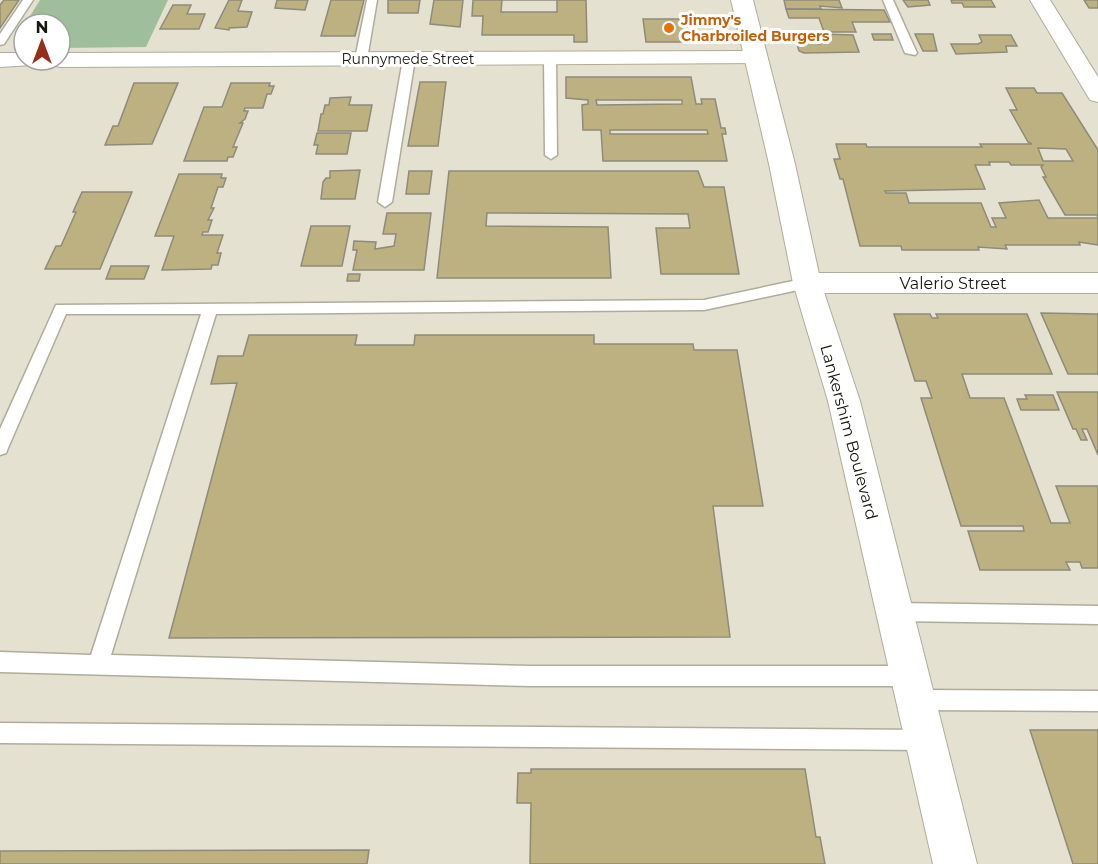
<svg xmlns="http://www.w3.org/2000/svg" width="1098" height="864" font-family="Montserrat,sans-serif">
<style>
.green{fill:#9fbf9c}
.building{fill:#bdb181;stroke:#8e8b7b;stroke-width:1.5;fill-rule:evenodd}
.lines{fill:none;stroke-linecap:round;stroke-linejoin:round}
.service-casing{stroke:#b0ac9c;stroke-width:3}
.minor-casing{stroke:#b0ac9c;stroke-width:2}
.primary-casing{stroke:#b0ac9c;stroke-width:2}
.service{fill:#fff;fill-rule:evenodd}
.minor{fill:#fff;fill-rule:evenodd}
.primary{fill:#fff;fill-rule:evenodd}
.food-dot{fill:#e8710a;stroke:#fff;stroke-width:2}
.labels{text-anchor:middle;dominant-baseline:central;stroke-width:6;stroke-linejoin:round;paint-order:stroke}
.far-food-label{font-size:14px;font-weight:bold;fill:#c56008;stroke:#fff;text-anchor:start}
.far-street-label{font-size:14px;fill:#181711;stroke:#fff}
.street-label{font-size:16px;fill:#181711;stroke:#fff}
</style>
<rect width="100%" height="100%" fill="#e5e1d0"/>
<polygon class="green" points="40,0 168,0 146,47 60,48 60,24 25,24"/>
<g class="building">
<polygon points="4,0 19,0 0,28 0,5"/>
<polygon points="229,0 242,0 238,11 252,12 247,27 229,28 229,30 215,28"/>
<polygon points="277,0 308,0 305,10 275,8"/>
<polygon points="331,0 364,0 355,36 321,36"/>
<polygon points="388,0 420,0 418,13 388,13"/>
<polygon points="434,0 463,0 460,27 430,24"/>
<path d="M473 0H586L587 42H574V35H482L483 16H472ZM502 0H557V12H501Z"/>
<polygon points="784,0 839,0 842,8 820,6 821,9 786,9"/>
<polygon points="903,0 928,0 930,5 908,7"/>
<polygon points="951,0 991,0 995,7 964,7 962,3 952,3"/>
<polygon points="1084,0 1098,0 1098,8 1089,8"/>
<polygon points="173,5 191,5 187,14 205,14 199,29 160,29"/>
<polygon points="786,9 884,10 890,22 852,22 856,32 824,32 819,18 789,18"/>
<polygon points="643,19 692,19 694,42 646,42"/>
<polygon points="794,34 816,34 819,44 827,41 824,34 853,35 859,52 804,53 799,51"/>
<polygon points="872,34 891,34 893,40 874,40"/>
<polygon points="915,34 933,34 937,51 923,51"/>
<polygon points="979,35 1011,35 1017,46 1006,46 1007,52 956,54 951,44 978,44 982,42"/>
<path d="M566 77H691L696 104H702L701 99H715L721 128H725L726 134H722L727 161H603L601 130H583L582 105 588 104V100L566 98ZM596 100H682V104L597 105ZM610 130H707L708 134H610Z"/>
<polygon points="420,82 446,82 438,146 408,146"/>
<polygon points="134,83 178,83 152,144 105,145 113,126 118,126"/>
<polygon points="231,83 270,83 269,86 274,86 271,94 267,94 263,108 245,108 244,111 248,111 245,119 240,123 243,123 233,147 237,147 233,157 228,157 227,161 184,161 204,107 222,107"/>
<path d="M1006 88H1034L1037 93H1062L1098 150V218L1097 215H1065L1043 177H1046L1041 167 1043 165H1011L1009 162H989L990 165H975L985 189 885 191 886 193H906L909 203H981L991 227H996L992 218H1006L999 203 1039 200 1048 218H1098V245L1079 242 1080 245H1005L1007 249 978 247 979 250H902L901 246H860L843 179H840L834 159H840L836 144H866L867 147H982L980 144H1032L1028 142 1010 110H1017ZM1038 148 1066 149 1073 161H1043Z"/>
<polygon points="351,97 349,105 372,105 367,131 318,131 321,114 323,114 325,105 329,105 330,98"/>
<polygon points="317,133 351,133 347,154 316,154 318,145 314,145"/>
<polygon points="360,170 355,199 321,199 323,182 326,178 330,178 330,171"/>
<polygon points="409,171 432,171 429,194 406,194"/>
<polygon points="449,171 698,171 704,187 724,187 739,274 661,274 656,228 690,228 688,214 487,213 486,226 608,227 611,278 437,278"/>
<polygon points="179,174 222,174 221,178 226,178 223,187 218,187 211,208 214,208 208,220 212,220 208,232 203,232 202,235 223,235 217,253 221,253 218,265 212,265 211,269 162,270 174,236 155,236"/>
<polygon points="82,192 132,192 100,269 45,269 56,246 61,246 76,212 73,212"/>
<polygon points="387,213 431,213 424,270 353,270 357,250 353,250 354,241 376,242 375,249 394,246 396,234 383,234"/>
<polygon points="311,226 350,226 342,266 301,266"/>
<polygon points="111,266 149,266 144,279 106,279"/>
<polygon points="348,274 360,274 359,281 347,281"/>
<polygon points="1041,313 1098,314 1098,374 1068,374"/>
<polygon points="894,314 930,314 932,318 938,318 936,314 1027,314 1052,374 962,374 970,398 1004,398 1051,523 1070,523 1056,486 1098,486 1098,568 1082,568 1080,562 1066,562 1070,570 980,570 968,531 1024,531 1023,526 961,526 921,398 932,398 926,381 915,381"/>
<polygon points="249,335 357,335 355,345 414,345 415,335 594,335 594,344 693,344 694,350 737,350 763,506 713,506 730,637 169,638 237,383 211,384 218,356 243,356"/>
<polygon points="1057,392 1098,392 1098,455 1087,429 1082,429 1087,440 1081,440 1076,429 1073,429"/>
<polygon points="1025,395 1053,395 1059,410 1021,410 1017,399 1027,399"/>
<polygon points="1030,730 1098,730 1098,864 1073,864"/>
<polygon points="531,769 805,769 816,837 820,837 825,864 530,864 531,803 517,803 518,773 531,773"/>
<polygon points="369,850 367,864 0,864 0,851"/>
</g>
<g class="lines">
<defs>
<g id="service">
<polygon points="23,0 33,0 4,44 0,45 0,34"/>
<polygon points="367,0 377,0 367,59 361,62 355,59"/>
<polygon points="883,0 893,0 917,53 915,55 905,53"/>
<polygon points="550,55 556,58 557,155 551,159 545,155 544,58"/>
<polygon points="409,56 415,59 392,202 385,207 378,202 403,59"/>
<polygon points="807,278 814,283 812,287 704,310 216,314 111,655 531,666 910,666 917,669 920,676 917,683 910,686 531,686 0,672 0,652 91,655 201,314 66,314 8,448 6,453 0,455 0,429 56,305 704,300"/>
<polygon points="895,603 1098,606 1098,624 895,621 888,618 886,612 888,606"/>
<polygon points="916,690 1098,691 1098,711 916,710 909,707 906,700 909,693"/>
<polygon points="0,723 926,730 933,733 936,740 933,747 926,750 0,743"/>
</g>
<g id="minor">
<polygon points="1030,0 1050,0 1098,77 1098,102 1090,100"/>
<polygon points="756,51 764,53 767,58 764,63 60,67 52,65 49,60 60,60 60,53"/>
<polygon points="0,53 24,53 24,60 35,60 32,65 0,67"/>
<polygon points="807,273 1098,273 1098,293 807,293 797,290 793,283 797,276"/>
</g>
<polygon id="primary" points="731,0 753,0 795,164 821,283 860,401 977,864 933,864 828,401 793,283 769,164"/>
</defs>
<use href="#service" class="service-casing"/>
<use href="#minor" class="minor-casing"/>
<use href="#primary" class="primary-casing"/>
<use href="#service" class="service"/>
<use href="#minor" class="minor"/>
<use href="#primary" class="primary"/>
</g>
<circle class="food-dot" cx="669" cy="28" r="6"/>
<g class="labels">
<g class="far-food-label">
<text x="681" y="20">Jimmy's<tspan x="681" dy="16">Charbroiled Burgers</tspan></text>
</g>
<g class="far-street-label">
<text x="408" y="59">Runnymede Street</text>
</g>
<g class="street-label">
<text x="953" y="283">Valerio Street</text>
<text transform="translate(849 432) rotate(75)">Lankershim Boulevard</text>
</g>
</g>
<g transform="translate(42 42)"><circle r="28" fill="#ffffff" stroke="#a3a2a0" stroke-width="1.5"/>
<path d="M0-4.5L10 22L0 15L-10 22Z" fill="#972e1a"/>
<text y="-9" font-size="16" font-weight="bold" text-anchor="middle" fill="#181711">N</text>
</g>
</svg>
